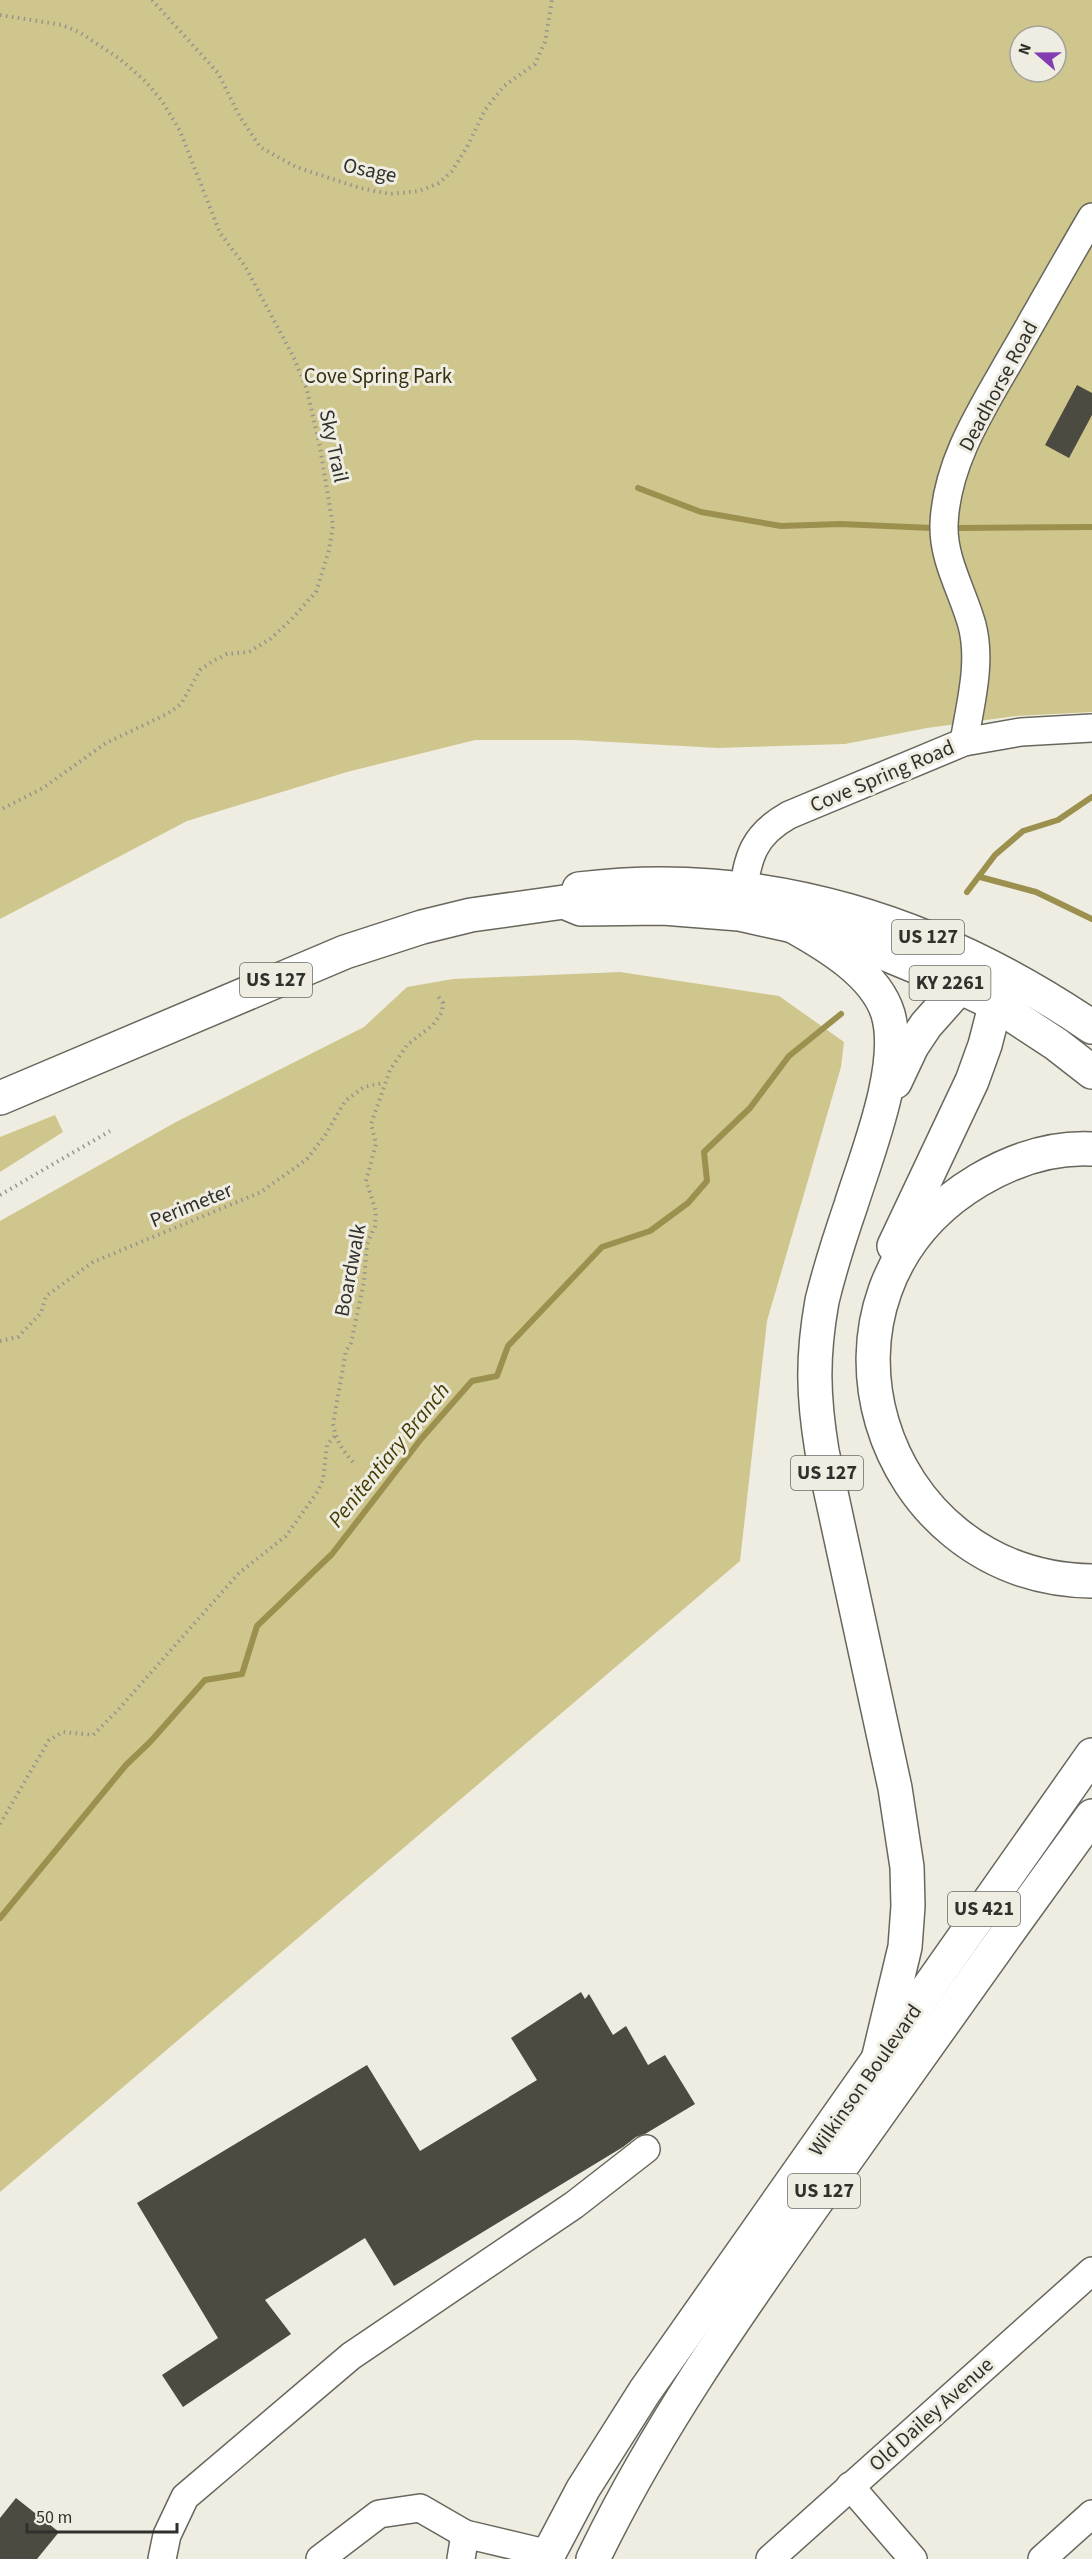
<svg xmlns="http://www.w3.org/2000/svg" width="1092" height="2559" font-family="'Source Sans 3',sans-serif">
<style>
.green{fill:#cfc68e;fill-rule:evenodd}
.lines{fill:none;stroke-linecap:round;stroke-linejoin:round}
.stream{stroke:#9b904d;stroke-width:6}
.building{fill:#4c4b41}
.minor-casing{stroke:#68675d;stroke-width:30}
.highway-casing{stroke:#68675d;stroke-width:36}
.path{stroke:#96958c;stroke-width:4;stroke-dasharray:1.5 4.5;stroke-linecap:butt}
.minor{stroke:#fff;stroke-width:27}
.highway{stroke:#fff;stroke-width:33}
.labels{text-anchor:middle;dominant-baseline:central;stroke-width:6;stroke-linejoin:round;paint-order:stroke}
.shield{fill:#efede1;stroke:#6a6962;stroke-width:1.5}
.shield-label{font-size:20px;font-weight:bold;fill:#31302c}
.street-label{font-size:21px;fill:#31302c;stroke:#efede1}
.park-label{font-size:21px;fill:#353011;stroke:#efede1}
.water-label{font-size:22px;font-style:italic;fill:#443b02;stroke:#efede1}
</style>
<rect width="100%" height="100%" fill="#efede1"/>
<g class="green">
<path d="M0 0H1092V712L1016 716 927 728 845 744 718 748 575 740H475L347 772 187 821 0 919ZM1020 36H1056V72H1020Z"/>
<polygon points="620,972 779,996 844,1042 841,1067 767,1321 740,1561 0,2192 0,1221 176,1122 364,1027 407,987 453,979"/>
<polygon points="55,1115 63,1132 0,1172 0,1137"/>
</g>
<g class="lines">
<g class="stream">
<polyline points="638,488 701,512 781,526 841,524 932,528"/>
<polyline points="958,528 1092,527"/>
<polyline points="980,877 1036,892 1092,919"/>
<polyline points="967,892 995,855 1023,831 1058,820 1092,797"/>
<polyline points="0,1918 126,1765 150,1742 205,1680 242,1674 257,1626 332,1554 421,1439 472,1381 497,1376 508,1346 602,1247 650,1231 688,1203 707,1181 704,1152 750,1108 789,1056 841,1014"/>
</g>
</g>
<g class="building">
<polygon points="1077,385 1092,393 1092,415 1069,458 1045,445"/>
<polygon points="581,1992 585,1999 589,1994 613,2035 626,2026 648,2065 665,2055 695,2104 645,2134 636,2137 623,2147 394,2286 365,2238 265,2300 291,2334 183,2407 162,2375 218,2338 137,2203 367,2065 420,2151 537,2080 511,2038"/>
<polygon points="16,2498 59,2532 37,2559 0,2559 0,2518"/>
</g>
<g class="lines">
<defs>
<g id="minor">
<path d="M964 742C970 705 982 663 972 625 963 592 943 560 944 525 946 461 985 404 1015 351 1041 306 1066 261 1092 217"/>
<path d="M740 910C748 865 746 839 789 815L964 742 1021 732 1092 728"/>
<polyline points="850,2486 913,2559"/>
<polyline points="162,2559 167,2535 185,2497 351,2356 574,2205 646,2149"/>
<polyline points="320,2559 379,2514 420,2508 465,2534"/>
<polyline points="461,2559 465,2534 549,2554"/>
<polyline points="770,2559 1092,2271"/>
<polyline points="1042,2559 1092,2514"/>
</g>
<g id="highway">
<path d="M579 889C765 866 939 923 1092 1027"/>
<path d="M793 926C827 945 876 974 888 1014 903 1066 867 1154 851 1205 840 1237 830 1268 822 1301 812 1357 813 1396 822 1451L895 1788 907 1867 908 1906 905 1947 877 2064"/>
<polyline points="895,1082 912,1046 926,1025 974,971"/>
<polyline points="0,1098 345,952 422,927 471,915 564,902 581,909 663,908 739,914 793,926 876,950 922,969 995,1004 1056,1044 1092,1072"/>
<path d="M1092 1149C1052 1147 1013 1160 979 1180 787 1294 875 1578 1092 1581"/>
<polyline points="894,1246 972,1081 985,1045 1001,983"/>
<polyline points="546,2559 583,2489 645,2391 1092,1755"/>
<path d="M593 2559C654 2432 735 2317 816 2202 907 2073 999 1944 1092 1816"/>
</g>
</defs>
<use href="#minor" class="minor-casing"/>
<use href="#highway" class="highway-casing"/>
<g class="path">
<polyline points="152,0 218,73 240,117 260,147 296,167 360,188 390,194 419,191 439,183 452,171 467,147 485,110 504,86 535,64 545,42 552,0"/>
<polyline points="0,15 62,25 79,32 120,59 146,82 162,101 180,131 220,233 245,266 294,358 307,390 320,447 333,526 329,550 316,592 291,620 270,639 249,652 227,654 213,661 200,670 181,704 167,714 106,743 43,788 0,810"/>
<polyline points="0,1195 110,1131"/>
<polyline points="0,1341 18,1337 41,1313 46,1296 93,1262 261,1192 307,1159 326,1134 345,1101 364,1087 383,1083"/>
<path d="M353 1462C342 1450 336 1440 333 1424L346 1351 351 1343 364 1282 367 1244 375 1226 376 1211 366 1181 376 1144 371 1124 390 1070 407 1045 433 1025 442 1012 443 1003 437 995"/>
<polyline points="0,1824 49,1740 63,1732 93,1735 117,1711 239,1573 286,1536 318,1491 323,1480 327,1445 335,1436"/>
</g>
<use href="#minor" class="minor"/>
<use href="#highway" class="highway"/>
</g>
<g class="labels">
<g class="shield">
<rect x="892" y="920" width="72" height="34" rx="4.5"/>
<rect x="240" y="963" width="72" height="34" rx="4.5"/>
<rect x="909.5" y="966" width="81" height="34" rx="4.5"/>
<rect x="791" y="1456" width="72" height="34" rx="4.5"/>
<rect x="948" y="1892" width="72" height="34" rx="4.5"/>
<rect x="788" y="2174" width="72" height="34" rx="4.5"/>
</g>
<g class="shield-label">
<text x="928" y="937">US 127</text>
<text x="276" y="980">US 127</text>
<text x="950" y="983">KY 2261</text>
<text x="827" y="1473">US 127</text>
<text x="984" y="1909">US 421</text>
<text x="824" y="2191">US 127</text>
</g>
<g class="street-label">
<text transform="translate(370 170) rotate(12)">Osage</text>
<text transform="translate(998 386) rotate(-62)">Deadhorse Road</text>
<text transform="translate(334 446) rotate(78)">Sky Trail</text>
<text transform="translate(882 776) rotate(-23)">Cove Spring Road</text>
<text transform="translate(191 1205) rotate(-22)">Perimeter</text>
<text transform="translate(350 1270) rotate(-79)">Boardwalk</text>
<text transform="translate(865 2080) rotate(-55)">Wilkinson Boulevard</text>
<text transform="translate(931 2414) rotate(-42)">Old Dailey Avenue</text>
</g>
<g class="park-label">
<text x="378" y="376">Cove Spring Park</text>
</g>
<g class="water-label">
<text transform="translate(389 1455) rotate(-51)">Penitentiary Branch</text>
</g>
</g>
<g transform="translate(1038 54) rotate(290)"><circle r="28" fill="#efede1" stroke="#a3a199" stroke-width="1.5"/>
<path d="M0-4.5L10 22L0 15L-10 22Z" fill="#843db0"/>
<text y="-9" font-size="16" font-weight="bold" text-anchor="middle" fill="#31302c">N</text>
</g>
<path d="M27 2523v9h150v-9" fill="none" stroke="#31302c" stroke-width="3"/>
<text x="36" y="2523" font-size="18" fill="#31302c" stroke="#efede1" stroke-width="4.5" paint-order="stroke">50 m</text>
</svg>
